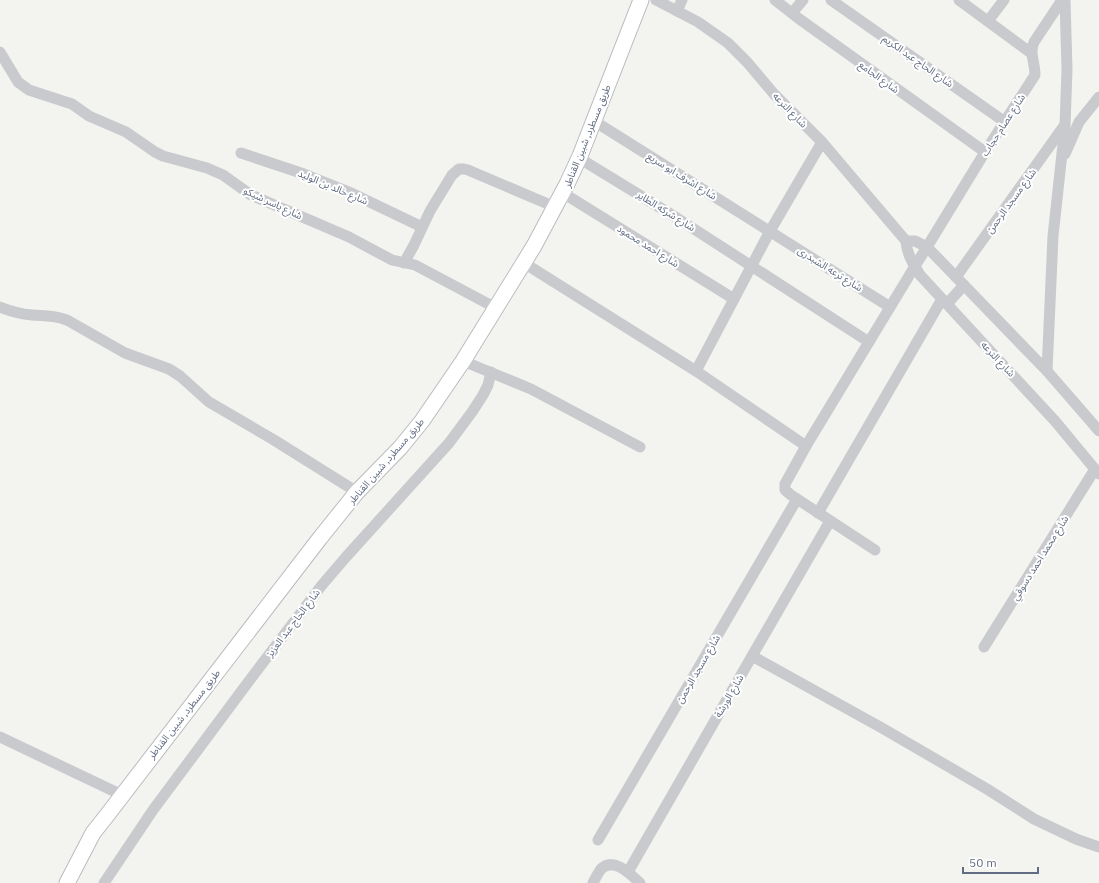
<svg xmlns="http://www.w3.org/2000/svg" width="1099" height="883" font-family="'IBM Plex Sans','Noto Sans Arabic',sans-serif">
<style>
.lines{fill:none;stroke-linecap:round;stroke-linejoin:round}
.secondary-casing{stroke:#b8bbc0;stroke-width:17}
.street{stroke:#c8cace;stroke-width:11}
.secondary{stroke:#fff;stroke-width:15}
.labels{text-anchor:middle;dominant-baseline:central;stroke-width:4;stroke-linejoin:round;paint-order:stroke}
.street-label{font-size:10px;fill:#616d83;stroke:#fff}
</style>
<rect width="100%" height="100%" fill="#f3f4ef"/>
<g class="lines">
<defs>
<polyline id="secondary" points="67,883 93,833 108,814 320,538 357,492 400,448 422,421 463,361 534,246 567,184 580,156 641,0"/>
</defs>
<use href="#secondary" class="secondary-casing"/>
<g class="street">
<path d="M656 0 698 22 728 43 747 62 774 94 822 142 906 241C907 255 913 263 920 275L1055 421 1099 474"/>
<polyline points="775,0 798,18 985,152"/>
<polyline points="831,0 1005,122"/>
<polyline points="959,0 1031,53"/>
<polyline points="677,11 682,0"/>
<polyline points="792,13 803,0"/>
<polyline points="988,21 1004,0"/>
<polyline points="0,52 18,82 29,90 72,104 89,116 126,132 155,152 163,156 207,168 223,175 251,195 349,237 392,260 415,265 496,308"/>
<polyline points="594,121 890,307"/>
<polyline points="241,153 304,174 349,192 422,227"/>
<polyline points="1065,154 1079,122 1099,97"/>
<polyline points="579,158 677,218 869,342"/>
<polyline points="563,193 734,299"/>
<polyline points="906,241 915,241 927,247 1047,371 1099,431"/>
<polyline points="404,263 414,245 430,211 452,175 459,169 464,169 468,170 555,207"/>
<polyline points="524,263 696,371 806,446"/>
<polyline points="956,277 1064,126"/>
<polyline points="947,304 964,285"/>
<path d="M0 307C10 311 21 314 32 315 46 316 53 315 67 320L125 353 169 369 180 376 200 394 209 402 274 440 357 492"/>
<polyline points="463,361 531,389 640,447"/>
<polyline points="696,371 770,231 822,142"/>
<polyline points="1047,371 1053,236 1065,126 1067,69 1065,0"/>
<polyline points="818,513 942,299"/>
<path d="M875 550 791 495 785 490V484L806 446 915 266 927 247 985 152 1035 75C1035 62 1029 54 1034 42L1062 0"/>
<polyline points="984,647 1095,469"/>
<polyline points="752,656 882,728 987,789 1034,819 1076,839 1099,847"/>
<polyline points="0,737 122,795"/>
<polyline points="598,840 797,499"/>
<polyline points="628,872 752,656 830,521"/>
<polyline points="104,883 153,810 252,677 322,585 346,557 449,443 472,412 483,395 488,385 491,372"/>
<path d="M593 883C595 879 598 873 601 869 614 856 631 875 640 883"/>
</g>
<use href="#secondary" class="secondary"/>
</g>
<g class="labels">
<g class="street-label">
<text transform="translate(918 61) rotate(35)">شارع الحاج عبد الكريم</text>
<text transform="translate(879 77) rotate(36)">شارع الجامع</text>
<text transform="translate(790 110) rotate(46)">شارع الترعه</text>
<text transform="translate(1003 125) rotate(-57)">شارع عصام حجاب</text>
<text transform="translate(587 136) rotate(-68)">طريق مسطرد, شبين القناطر</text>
<text transform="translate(682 176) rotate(32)">شارع اشرف ابو سريع</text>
<text transform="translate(333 187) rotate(23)">شارع خالد بن الوليد</text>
<text transform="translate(1011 201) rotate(-54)">شارع مسجد الرحمن</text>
<text transform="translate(273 203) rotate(25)">شارع ياسر شيكو</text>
<text transform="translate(666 211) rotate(32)">شارع شركه الطاير</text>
<text transform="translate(648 246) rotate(32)">شارع احمد محمود</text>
<text transform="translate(830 269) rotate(32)">شارع ترعه الشبدرى</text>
<text transform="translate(998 359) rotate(47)">شارع الترعه</text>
<text transform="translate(386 461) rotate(-49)">طريق مسطرد, شبين القناطر</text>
<text transform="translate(1040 558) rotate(-58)">شارع محمد احمد دسوقي</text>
<text transform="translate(293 623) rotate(-53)">شارع الحاج عبد العزيز</text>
<text transform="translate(698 669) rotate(-60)">شارع مسجد الرحمن</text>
<text transform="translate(729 696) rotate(-60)">شارع الورشة</text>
<text transform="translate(184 714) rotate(-52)">طريق مسطرد, شبين القناطر</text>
</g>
</g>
<path d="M963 867v6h75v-6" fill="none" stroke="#616d83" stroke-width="2"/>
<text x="969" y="867" font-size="12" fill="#616d83" stroke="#ffffff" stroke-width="3" paint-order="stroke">50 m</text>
</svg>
